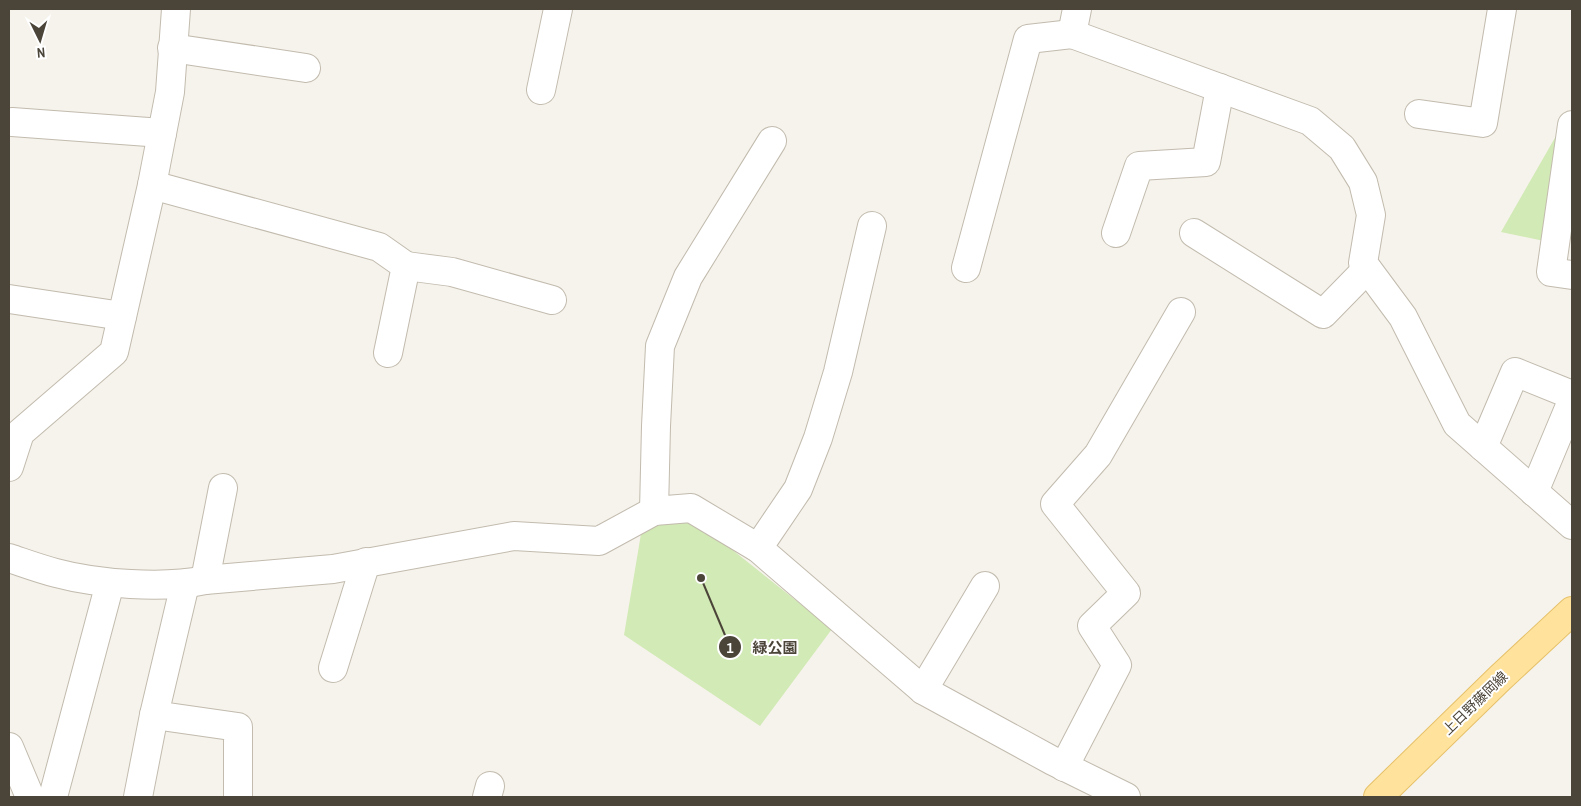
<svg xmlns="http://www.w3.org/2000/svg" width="1581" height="806" font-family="'Archivo Narrow','Noto Sans JP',sans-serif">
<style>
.green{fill:#d2eab5}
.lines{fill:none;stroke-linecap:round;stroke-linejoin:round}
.minor-casing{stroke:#c2bbae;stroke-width:30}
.major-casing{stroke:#e6c16a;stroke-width:30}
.minor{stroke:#fff;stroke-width:28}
.major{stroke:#ffe39c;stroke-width:28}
.labels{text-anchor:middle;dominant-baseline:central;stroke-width:4;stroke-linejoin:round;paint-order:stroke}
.street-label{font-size:14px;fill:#4b4439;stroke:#fff}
.leader{fill:none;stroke:#4b4439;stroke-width:2}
.callout-dot{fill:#4b4439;stroke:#fff;stroke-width:2}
.mark-label{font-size:15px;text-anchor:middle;font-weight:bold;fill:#fff}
.callout-label{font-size:15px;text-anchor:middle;font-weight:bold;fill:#4b4439;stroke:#fff;stroke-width:4;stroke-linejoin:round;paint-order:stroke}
</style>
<rect width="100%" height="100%" fill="#f6f3ec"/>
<g class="green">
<polygon points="1560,129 1544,241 1501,232"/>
<polygon points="670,518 701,525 832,629 760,726 624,635 642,528"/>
</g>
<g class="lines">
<defs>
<g id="minor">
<polyline points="1077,9 1072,34 1310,121 1342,148 1363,182 1371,215 1363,263 1403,317 1457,424 1572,525"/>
<polyline points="172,48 306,68"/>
<polyline points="541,90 558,9"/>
<polyline points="1419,114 1483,123 1502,9"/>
<polyline points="12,122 162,133"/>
<polyline points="1572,125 1551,272 1572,275"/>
<polyline points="152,185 379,247 406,266 388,353"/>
<polyline points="1116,233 1139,166 1206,162 1220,88"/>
<polyline points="1194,233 1323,314 1367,269"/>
<polyline points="406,266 452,272 552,300"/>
<polyline points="966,268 1028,39 1072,34"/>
<polyline points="9,299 122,316"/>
<polyline points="1483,447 1515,372 1572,395"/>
<polyline points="9,467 20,433 114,352 152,185 170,92 176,9"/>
<polyline points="1534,492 1572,401"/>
<polyline points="654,511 656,426 660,346 688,277 772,141"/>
<polyline points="758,548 798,489 818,438 838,372 872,226"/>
<path d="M9 558C24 563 40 569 56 573 97 584 164 589 205 580L333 569 514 536 599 541 654 511 691 508 758 548 923 690 1053 761 1126 797"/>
<polyline points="205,580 223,488"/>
<polyline points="333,668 366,562"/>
<polyline points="923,690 985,586"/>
<polyline points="154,715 238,727 238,797"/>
<polyline points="9,747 30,797"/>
<polyline points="1064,767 1117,665 1092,626 1126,593 1055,504 1098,455 1181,312"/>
<polyline points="53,797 110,583"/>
<polyline points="138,797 154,715 185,584"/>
<polyline points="487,797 490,786"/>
</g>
<polyline id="major" points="1378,797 1500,678 1572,611"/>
</defs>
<use href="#minor" class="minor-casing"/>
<use href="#major" class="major-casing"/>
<use href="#minor" class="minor"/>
<use href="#major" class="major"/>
</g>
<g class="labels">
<g class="street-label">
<text transform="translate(1475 703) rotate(-44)">上日野藤岡線</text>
</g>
</g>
<path class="leader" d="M701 578L730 647"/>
<g class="callout-dot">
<circle cx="701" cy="578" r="5"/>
<circle cx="730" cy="647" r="12"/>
</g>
<g class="mark-label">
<text x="730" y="653">1</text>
</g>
<g class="callout-label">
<text x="775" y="653">緑公園</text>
</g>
<rect width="1581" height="806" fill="none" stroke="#4b4439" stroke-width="20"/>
<g transform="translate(40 40) rotate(175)" stroke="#ffffff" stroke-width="4" paint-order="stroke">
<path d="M0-4L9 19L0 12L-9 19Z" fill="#4b4439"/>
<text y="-8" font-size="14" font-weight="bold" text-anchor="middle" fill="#4b4439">N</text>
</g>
</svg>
